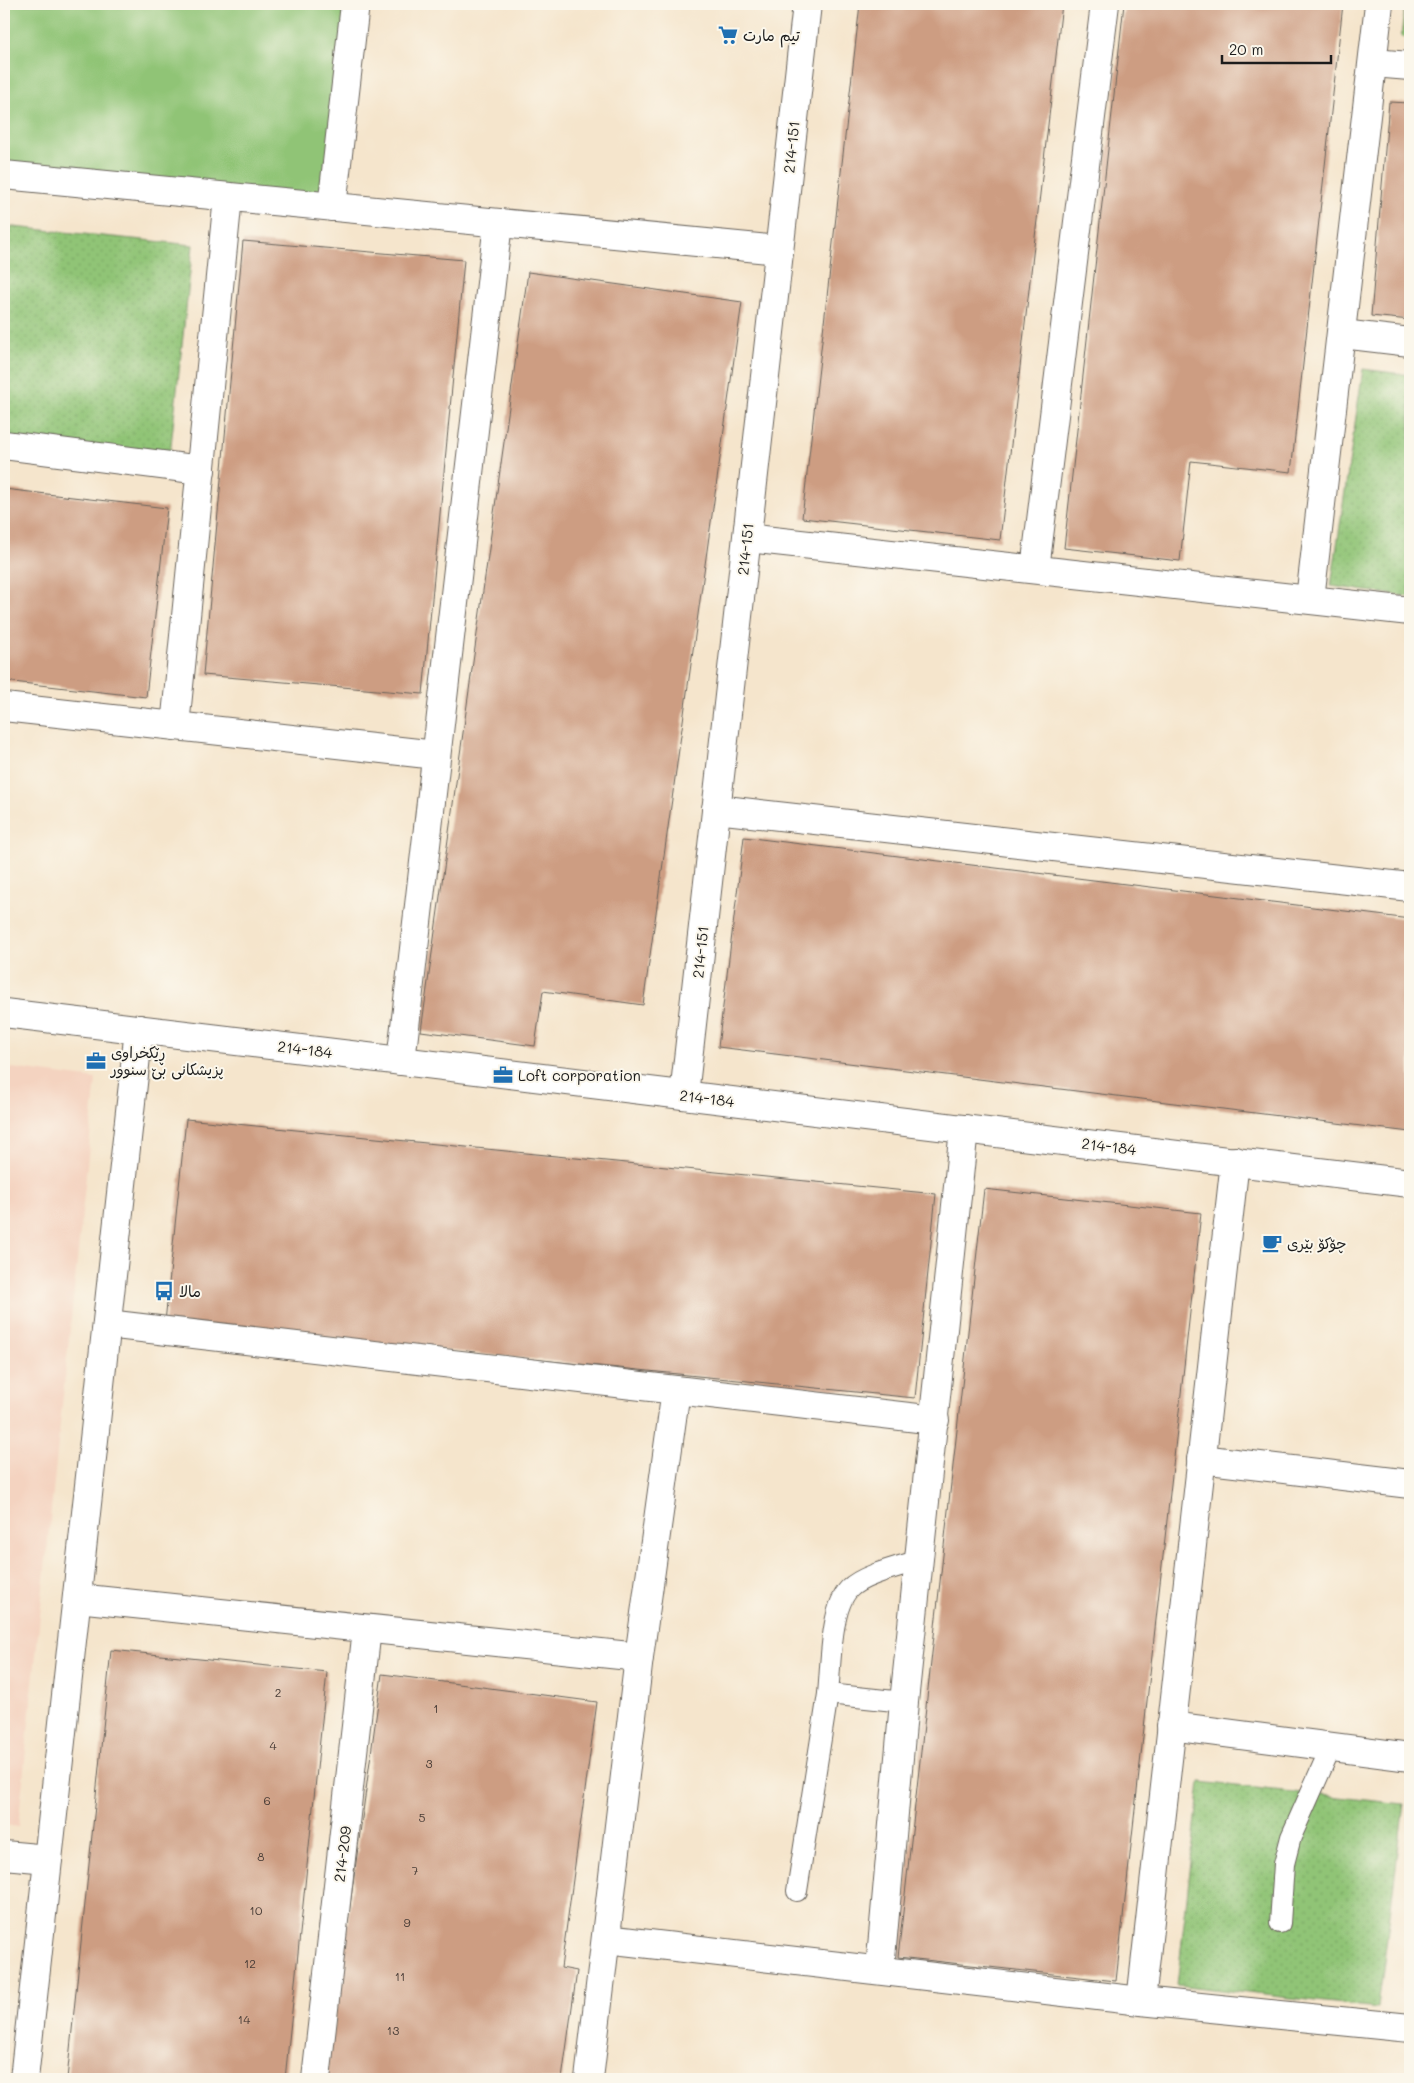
<svg xmlns="http://www.w3.org/2000/svg" width="1414" height="2083" font-family="Mali,'Playpen Sans Arabic',sans-serif">
<style>
.built{fill:#f4d3c0}
.grass{fill:url(#grass-dots);stroke:#567049}
.pitch{fill:#90c476;stroke:#567049}
.building{fill:#cd9d82}
.lines{fill:none;stroke-linecap:round;stroke-linejoin:round}
.lane-casing{stroke:#68625a;stroke-width:22}
.street-casing{stroke:#68625a;stroke-width:30}
.secondary-casing{stroke:#68625a;stroke-width:30}
.lane{stroke:#fff;stroke-width:20}
.street{stroke:#fff;stroke-width:28}
.secondary{stroke:#fff;stroke-width:28}
.labels{text-anchor:middle;dominant-baseline:central;stroke-width:4;stroke-linejoin:round;paint-order:stroke}
.number-label{font-size:12px;fill:#483c36}
.poi-label{font-size:15px;fill:#1c1c1c;stroke:#fbf7ec;text-anchor:start}
.street-label{font-size:15px;fill:#1c1c1c;stroke:#fbf7ec}
</style>
<defs>
<pattern id="grass-dots" width="8" height="8" patternUnits="userSpaceOnUse" patternTransform="scale(1.25)"><rect width="8" height="8" fill="#90c476"/><path d="M2 2h.1M6 6h.1" fill="none" stroke="#7ca866" stroke-width="1.8" stroke-linecap="round"/></pattern>
</defs>
<rect width="100%" height="100%" fill="#fbf7ec"/>
<filter id="ink" filterUnits="userSpaceOnUse"><feTurbulence type="fractalNoise" baseFrequency=".02" numOctaves="2"/><feDisplacementMap in="SourceGraphic" scale="10" xChannelSelector="R" yChannelSelector="G"/><feConvolveMatrix kernelMatrix="1 2 1 2 8 2 1 2 1" color-interpolation-filters="sRGB"/></filter>
<filter id="wash" filterUnits="userSpaceOnUse"><feTurbulence type="fractalNoise" baseFrequency=".0096" numOctaves="4" result="noise"/><feDisplacementMap in="SourceGraphic" scale="20" xChannelSelector="R" yChannelSelector="G"/><feGaussianBlur stdDeviation="1.12" result="paint"/><feColorMatrix in="noise" values="0 0 0 0 0 0 0 0 0 0 0 0 0 0 0 0 0 1.4 0 .05"/><feComposite in="paint" operator="in"/></filter>
<g filter="url(#wash)">
<rect width="100%" height="100%" fill="#f5e5cc"/>
<polygon class="built" points="4,1067 96,1079 18,1827 4,1825"/>
<g class="grass">
<polygon points="1405,4 1410,4 1410,38 1401,37"/>
<polygon points="4,226 193,245 170,454 4,439"/>
<polygon points="1363,369 1410,375 1410,597 1331,586"/>
<polygon points="1200,1782 1404,1804 1378,2008 1177,1985"/>
</g>
<polygon class="pitch" points="4,4 355,4 332,207 4,175"/>
<g id="blocks">
<g class="building">
<polygon points="860,4 1062,4 1000,540 802,518"/>
<polygon points="1124,4 1343,4 1291,472 1191,461 1180,561 1064,548"/>
<polygon points="1389,102 1410,103 1410,320 1371,316"/>
<polygon points="243,241 464,260 423,694 203,675"/>
<polygon points="528,272 742,302 643,1005 543,991 535,1046 421,1031"/>
<polygon points="4,489 167,508 146,697 4,681"/>
<polygon points="744,837 1410,919 1410,1132 718,1047"/>
<polygon points="186,1119 936,1194 915,1398 165,1322"/>
<polygon points="984,1189 1201,1213 1116,1981 898,1957"/>
<polygon points="111,1650 327,1672 285,2079 67,2079"/>
<polygon points="382,1674 597,1702 561,1968 577,1971 562,2079 326,2079"/>
</g>
</g>
</g>
<g filter="url(#ink)">
<use href="#blocks" fill-opacity="0" stroke="#68625a" stroke-width="1"/>
<g class="lines">
<defs>
<g id="lane">
<path d="M828 1694C831 1667 830 1609 849 1589 862 1575 901 1566 920 1560"/>
<polyline points="797,1891 828,1694 904,1702"/>
<polyline points="1280,1923 1284,1864 1291,1837 1331,1747"/>
</g>
<g id="street">
<polyline points="1373,63 1410,66"/>
<polyline points="4,175 779,250"/>
<polyline points="332,207 355,4"/>
<polyline points="1342,334 1410,342"/>
<polyline points="4,445 201,470"/>
<polyline points="747,538 1410,611"/>
<polyline points="1035,569 1105,4"/>
<polyline points="1310,599 1379,4"/>
<polyline points="4,707 436,755"/>
<polyline points="175,726 228,197"/>
<polyline points="716,809 1410,887"/>
<polyline points="401,1061 498,223"/>
<polyline points="107,1324 935,1420"/>
<polyline points="1201,1459 1410,1484"/>
<polyline points="77,1598 639,1657"/>
<polyline points="1171,1726 1410,1757"/>
<polyline points="4,1855 48,1859"/>
<polyline points="606,1939 1141,2001 1410,2028"/>
<polyline points="880,1969 904,1702 964,1129"/>
<polyline points="1141,2001 1235,1161"/>
<polyline points="24,2079 139,1029"/>
<polyline points="316,2079 367,1629"/>
<polyline points="589,2079 639,1657 676,1390"/>
</g>
<g id="secondary">
<polyline points="4,1013 1410,1183"/>
<polyline points="684,1095 807,4"/>
</g>
</defs>
<use href="#lane" class="lane-casing"/>
<use href="#street" class="street-casing"/>
<use href="#secondary" class="secondary-casing"/>
<use href="#lane" class="lane"/>
<use href="#street" class="street"/>
<use href="#secondary" class="secondary"/>
</g>
</g>
<defs>
<symbol id="supermarket-bare" viewBox="-9 -9 18 18"><path d="M-6-5.5h2.5l.6 2H6L4.5 2H-2.5L-4.4-4H-6ZM-1.5 3.2a1.3 1.3 0 1 0 .1 0ZM3 3.2a1.3 1.3 0 1 0 .1 0Z" fill="#1f6fb2" stroke="#fbf7ec" stroke-width="2.5" paint-order="stroke"/></symbol>
<symbol id="office-bare" viewBox="-9 -9 18 18"><path d="M-6-3h4V-5.5h4V-3h4V5H-6ZM-1-4.5V-3h2v-1.5ZM-6 0V1H6V0Z" fill="#1f6fb2" stroke="#fbf7ec" stroke-width="2.5" paint-order="stroke"/></symbol>
<symbol id="cafe-bare" viewBox="-9 -9 18 18"><path d="M-5.5-4.5H6V0H3Q3 3.5 0 3.5H-2.5Q-5.5 3.5-5.5 0ZM3-3.2v2h1.7v-2ZM-6 4.5H4V6H-6Z" fill="#1f6fb2" stroke="#fbf7ec" stroke-width="2.5" paint-order="stroke"/></symbol>
<symbol id="bus-bare" viewBox="-9 -9 18 18"><path d="M-5-6H5V4H4V6H2V4H-2V6H-4V4H-5ZM-3.5-4V0h7V-4ZM-3.5 1.2v1.5H-2V1.2ZM2 1.2v1.5H3.5V1.2Z" fill="#1f6fb2" stroke="#fbf7ec" stroke-width="2.5" paint-order="stroke"/></symbol>
</defs>
<g fill-rule="evenodd">
<use href="#supermarket-bare" x="714" y="21" width="28" height="28"/>
<use href="#office-bare" x="82" y="1047" width="28" height="28"/>
<use href="#office-bare" x="489" y="1061" width="28" height="28"/>
<use href="#cafe-bare" x="1258" y="1229" width="28" height="28"/>
<use href="#bus-bare" x="150" y="1277" width="28" height="28"/>
</g>
<g class="labels">
<g class="number-label">
<text x="278" y="1692">2</text>
<text x="436" y="1708">1</text>
<text x="273" y="1745">4</text>
<text x="429" y="1763">3</text>
<text x="267" y="1800">6</text>
<text x="422" y="1817">5</text>
<text x="261" y="1856">8</text>
<text x="415" y="1870">7</text>
<text x="256" y="1910">10</text>
<text x="407" y="1922">9</text>
<text x="250" y="1963">12</text>
<text x="400" y="1976">11</text>
<text x="244" y="2019">14</text>
<text x="393" y="2030">13</text>
</g>
<g class="poi-label">
<text x="743" y="35">تيم مارت</text>
<text x="111" y="1052">ڕێکخراوی<tspan x="111" dy="17">پزیشکانی بێ سنوور</tspan></text>
<text x="518" y="1075">Loft corporation</text>
<text x="1287" y="1243">چۆکۆ بێری</text>
<text x="179" y="1291">مالا</text>
</g>
<g class="street-label">
<text transform="translate(791 147) rotate(-84)">214-151</text>
<text transform="translate(745 549) rotate(-84)">214-151</text>
<text transform="translate(700 952) rotate(-84)">214-151</text>
<text transform="translate(305 1049) rotate(7)">214-184</text>
<text transform="translate(707 1098) rotate(7)">214-184</text>
<text transform="translate(1109 1146) rotate(7)">214-184</text>
<text transform="translate(342 1854) rotate(-83)">214-209</text>
</g>
</g>
<rect width="1414" height="2083" fill="none" stroke="#fbf7ec" stroke-width="20"/>
<path d="M1222 55v8h109v-8" fill="none" stroke="#1c1c1c" stroke-width="2.5"/>
<text x="1229" y="55" font-size="15" fill="#1c1c1c" stroke="#fbf7ec" stroke-width="4" paint-order="stroke">20 m</text>
</svg>
